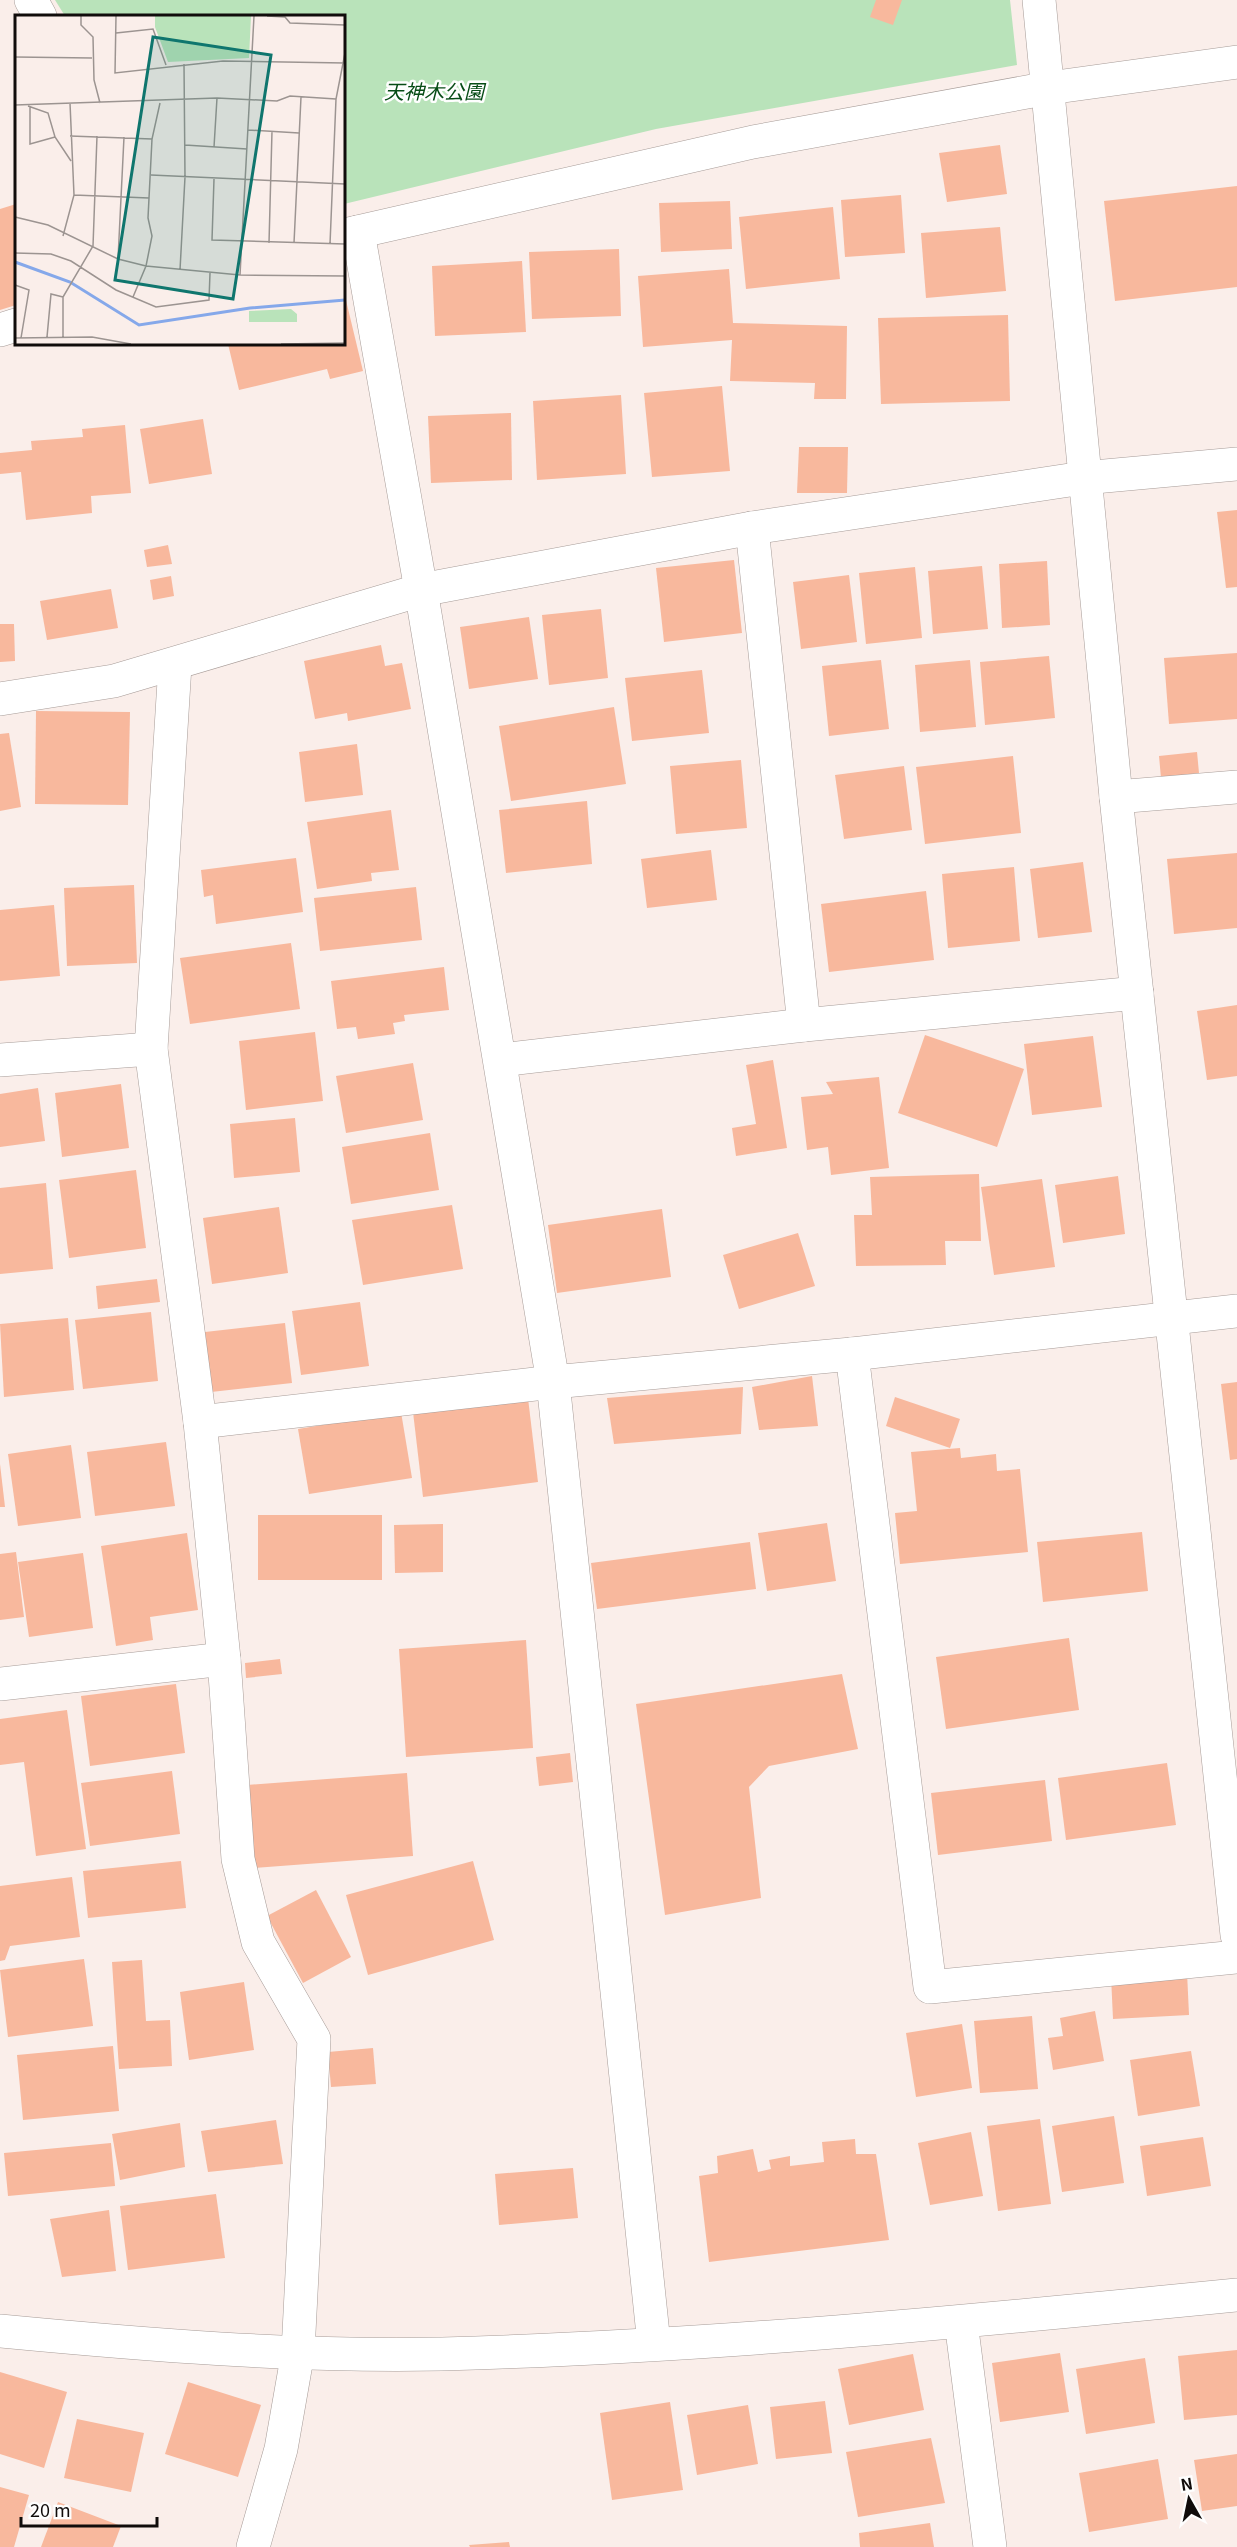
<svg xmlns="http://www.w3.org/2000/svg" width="1237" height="2547" font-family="Georgia,'Noto Sans JP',serif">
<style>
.green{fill:#b9e3ba}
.building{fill:#f8b89d}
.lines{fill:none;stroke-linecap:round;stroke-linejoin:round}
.minor-casing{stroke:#a79c98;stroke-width:34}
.minor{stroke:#fff;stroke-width:33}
.labels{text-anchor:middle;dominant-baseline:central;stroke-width:5;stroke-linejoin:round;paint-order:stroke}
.park-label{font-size:20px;font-style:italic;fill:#074c16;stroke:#fefefe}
.inset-river{fill:none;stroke:#85a8ea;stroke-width:3}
.inset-road{fill:none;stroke:#9c9491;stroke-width:1.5}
.view{fill:#0f766e;fill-opacity:0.15;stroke:#0f766e;stroke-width:3}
.inset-edge{fill:none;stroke:#100c0b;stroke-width:3}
</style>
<rect width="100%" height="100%" fill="#faeeea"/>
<polygon class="green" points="55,0 1010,0 1017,65 656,129 344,204 344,16 65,16"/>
<g class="building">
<polygon points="876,0 902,0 893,25 870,17"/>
<polygon points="1000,145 1007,194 947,202 939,153"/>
<polygon points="1237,186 1237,287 1115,301 1104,201"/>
<polygon points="901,195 905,253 845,257 841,200"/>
<polygon points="730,201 732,249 661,252 659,203"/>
<polygon points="16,204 16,305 0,310 0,209"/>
<polygon points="833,207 840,279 746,289 739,217"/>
<polygon points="1000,227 1006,291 926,298 921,233"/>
<polygon points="619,249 621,316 532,319 529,252"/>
<polygon points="522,261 526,332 435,336 432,266"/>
<polygon points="729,269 733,323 847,326 846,399 814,399 815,383 730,381 732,340 643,347 638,276"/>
<polygon points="344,292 363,371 330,379 327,369 239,390 228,344 344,344"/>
<polygon points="1008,315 1010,401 881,404 878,318"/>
<polygon points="722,386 730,471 652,477 644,393"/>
<polygon points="621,395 626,474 537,480 533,401"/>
<polygon points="511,413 512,480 431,483 428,416"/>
<polygon points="203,419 212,474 149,484 140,429"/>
<polygon points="125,425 131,493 91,496 92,513 26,520 21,472 0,474 0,453 32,450 31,441 83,437 82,429"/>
<polygon points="799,447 848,447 847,493 797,493"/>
<polygon points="1237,510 1237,587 1226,588 1217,512"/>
<polygon points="168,545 172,564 147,567 144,550"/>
<polygon points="734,560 742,633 664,642 656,568"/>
<polygon points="1047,561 1050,625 1002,628 999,564"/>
<polygon points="982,566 988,629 933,634 928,571"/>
<polygon points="915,567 922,638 866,644 859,573"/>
<polygon points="849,575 857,642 801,649 793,582"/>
<polygon points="171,576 174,596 153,600 150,580"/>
<polygon points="111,589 118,628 47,640 40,601"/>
<polygon points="601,609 608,678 549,685 542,615"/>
<polygon points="529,617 538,679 469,689 460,627"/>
<polygon points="0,624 14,624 15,661 0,662"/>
<polygon points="381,645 385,666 402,663 411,709 348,721 347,713 315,719 304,661"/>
<polygon points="1237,653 1237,719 1169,724 1164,658"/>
<polygon points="1049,656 1055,718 985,725 980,662"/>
<polygon points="881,660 889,729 829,736 822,666"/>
<polygon points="970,660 976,727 920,732 915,665"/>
<polygon points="702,670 709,733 632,741 625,678"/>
<polygon points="614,707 626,784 511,801 499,726"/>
<polygon points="36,711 130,712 128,805 35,804"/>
<polygon points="9,733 21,807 0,811 0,734"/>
<polygon points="357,744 363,795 305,802 299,752"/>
<polygon points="1197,752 1199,773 1161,778 1159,756"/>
<polygon points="1013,756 1021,833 925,844 916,767"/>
<polygon points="741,760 747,828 676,834 670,766"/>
<polygon points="904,766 912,830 844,839 835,775"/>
<polygon points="587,801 592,864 506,873 499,810"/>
<polygon points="391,810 399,870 371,873 372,881 317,889 307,822"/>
<polygon points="711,850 717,900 647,908 641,859"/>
<polygon points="1237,853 1237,928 1174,934 1167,859"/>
<polygon points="296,858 303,912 216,924 213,895 204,897 201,870"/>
<polygon points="1083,862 1092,932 1038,938 1030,869"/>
<polygon points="1014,867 1020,941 948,948 942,874"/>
<polygon points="134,885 137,963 67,966 64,888"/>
<polygon points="416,887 422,940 320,951 314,898"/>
<polygon points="926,891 934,960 829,972 821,904"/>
<polygon points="54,905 60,976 0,981 0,910"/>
<polygon points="291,943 300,1009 190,1024 180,958"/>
<polygon points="444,967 449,1010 404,1015 405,1021 393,1023 395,1034 358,1039 356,1027 337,1029 331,981"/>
<polygon points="1237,1005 1237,1076 1207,1080 1197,1011"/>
<polygon points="315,1032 323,1101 246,1110 239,1041"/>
<polygon points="925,1035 1024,1069 997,1147 898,1113"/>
<polygon points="1093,1036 1102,1107 1032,1115 1024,1044"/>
<polygon points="773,1060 787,1148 736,1156 732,1128 756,1124 746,1065"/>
<polygon points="413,1063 423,1120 346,1133 336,1076"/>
<polygon points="879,1077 889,1168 831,1175 828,1147 807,1150 801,1097 833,1094 826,1082"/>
<polygon points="121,1084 129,1148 62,1157 55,1093"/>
<polygon points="38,1088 45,1141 0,1147 0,1094"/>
<polygon points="295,1118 300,1172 234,1178 230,1124"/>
<polygon points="430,1133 439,1190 351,1204 342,1147"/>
<polygon points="136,1170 146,1248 69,1258 59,1180"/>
<polygon points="979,1174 981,1241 945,1241 946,1265 856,1266 854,1215 872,1215 870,1177"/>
<polygon points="1118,1176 1125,1234 1063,1243 1055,1185"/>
<polygon points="1042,1179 1055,1267 994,1275 981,1187"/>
<polygon points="46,1183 53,1269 0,1274 0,1188"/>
<polygon points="452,1205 463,1269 363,1285 352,1220"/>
<polygon points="279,1207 288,1273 212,1284 203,1218"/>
<polygon points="662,1209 671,1277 557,1293 548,1225"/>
<polygon points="798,1233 815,1286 739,1309 723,1255"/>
<polygon points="157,1279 160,1302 98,1309 96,1286"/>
<polygon points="360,1302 369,1366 301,1375 292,1311"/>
<polygon points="151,1312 158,1381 83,1389 75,1320"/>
<polygon points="68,1318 74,1390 4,1397 0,1324"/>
<polygon points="285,1323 292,1383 211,1392 205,1332"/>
<polygon points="812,1376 818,1426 759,1430 752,1387"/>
<polygon points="1237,1382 1237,1459 1230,1460 1221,1384"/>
<polygon points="743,1387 741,1434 614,1444 607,1398"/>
<polygon points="895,1397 960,1419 950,1448 886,1426"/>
<polygon points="528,1398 538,1482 423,1497 413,1412"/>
<polygon points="401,1412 412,1478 309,1494 298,1429"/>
<polygon points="166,1442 175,1506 95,1516 87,1452"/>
<polygon points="71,1445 81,1518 18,1526 8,1454"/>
<polygon points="960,1448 961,1458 996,1454 997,1471 1020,1469 1028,1552 900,1564 895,1513 917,1511 911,1452"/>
<polygon points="0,1464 5,1507 0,1507"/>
<rect x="258" y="1515" width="124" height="65"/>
<polygon points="827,1523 836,1581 767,1591 758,1533"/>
<polygon points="443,1524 443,1572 395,1573 394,1525"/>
<polygon points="1142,1532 1148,1591 1043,1602 1037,1542"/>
<polygon points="187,1533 198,1610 150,1617 153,1640 116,1646 101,1546"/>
<polygon points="750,1542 756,1589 597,1609 591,1563"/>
<polygon points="16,1552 24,1617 0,1620 0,1554"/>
<polygon points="83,1553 93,1628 29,1637 18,1562"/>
<polygon points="1069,1638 1079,1710 946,1729 936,1657"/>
<polygon points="526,1640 533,1748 406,1757 399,1649"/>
<polygon points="280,1659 282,1674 246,1678 245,1663"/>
<polygon points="842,1674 858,1749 769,1766 749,1787 761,1898 665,1915 636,1704"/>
<polygon points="176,1684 185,1753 90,1766 81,1696"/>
<polygon points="67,1710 86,1849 36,1856 24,1762 0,1765 0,1719"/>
<polygon points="570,1753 573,1782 539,1786 536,1757"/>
<polygon points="1167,1763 1176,1825 1066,1840 1058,1778"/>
<polygon points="172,1771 180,1834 90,1846 81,1783"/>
<polygon points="407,1773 413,1856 254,1868 247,1785"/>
<polygon points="1045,1780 1052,1841 938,1855 931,1793"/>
<polygon points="181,1861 186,1908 88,1918 83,1871"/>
<polygon points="473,1861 494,1940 368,1975 346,1895"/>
<polygon points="72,1877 80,1937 10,1946 5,1960 0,1961 0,1886"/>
<polygon points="316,1890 351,1957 303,1983 267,1916"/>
<polygon points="84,1959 93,2026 8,2037 0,1970"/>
<polygon points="142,1960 146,2021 170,2020 172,2066 119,2069 112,1962"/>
<polygon points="1187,1972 1189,2015 1113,2019 1111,1976"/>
<polygon points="244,1982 254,2050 189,2060 180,1992"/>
<polygon points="1095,2011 1104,2061 1053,2070 1048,2038 1063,2036 1060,2018"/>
<polygon points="1032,2016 1038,2089 980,2093 974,2021"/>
<polygon points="962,2024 972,2088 916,2097 906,2033"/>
<polygon points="113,2046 119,2111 23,2120 17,2055"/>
<polygon points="373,2048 376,2084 331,2087 328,2052"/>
<polygon points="1191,2051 1200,2106 1138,2116 1130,2060"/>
<polygon points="1114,2116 1124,2183 1062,2192 1052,2126"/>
<polygon points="1040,2119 1051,2204 998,2211 987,2126"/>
<polygon points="276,2120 283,2164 208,2172 201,2131"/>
<polygon points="180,2123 185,2167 120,2180 112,2134"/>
<polygon points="971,2132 983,2196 930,2205 918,2143"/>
<polygon points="1203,2137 1211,2186 1147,2196 1140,2146"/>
<polygon points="855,2139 856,2154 876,2154 889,2240 709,2262 699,2176 718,2173 717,2156 753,2149 758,2172 771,2169 769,2160 790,2156 790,2166 824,2162 822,2142"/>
<polygon points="111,2143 115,2186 8,2196 4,2153"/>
<polygon points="573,2168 578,2218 499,2225 495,2174"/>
<polygon points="216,2194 225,2258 128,2270 120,2206"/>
<polygon points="109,2210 116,2271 62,2277 50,2219"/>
<polygon points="1237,2350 1237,2415 1184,2420 1178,2356"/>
<polygon points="1060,2353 1069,2412 1000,2422 992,2363"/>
<polygon points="913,2354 924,2410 849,2425 838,2369"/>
<polygon points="1145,2358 1155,2423 1086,2434 1076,2369"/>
<polygon points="0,2372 67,2392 44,2468 0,2454"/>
<polygon points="188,2382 261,2405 238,2477 165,2454"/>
<polygon points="825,2401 832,2453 776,2459 770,2407"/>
<polygon points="670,2402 683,2490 612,2500 600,2413"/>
<polygon points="748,2405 758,2464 697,2475 687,2415"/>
<polygon points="77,2419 144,2433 131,2492 64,2478"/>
<polygon points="931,2438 945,2503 858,2517 846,2452"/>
<polygon points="1237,2454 1237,2506 1202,2511 1194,2460"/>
<polygon points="1158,2459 1168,2519 1089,2532 1079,2473"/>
<polygon points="0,2487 29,2495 14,2547 0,2547"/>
<polygon points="58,2502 121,2526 113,2547 41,2547"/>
<polygon points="930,2523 934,2547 860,2547 859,2533"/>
<polygon points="509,2542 510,2547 470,2547 469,2545"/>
</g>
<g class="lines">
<defs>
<g id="minor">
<polyline points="31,0 40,16"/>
<polyline points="1039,0 1116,797 1237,1935"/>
<polyline points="358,232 421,590 553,1382 654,2344"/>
<polyline points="344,235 753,142 1049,88 1237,62"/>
<polyline points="0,330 16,325"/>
<polyline points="752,528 804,1025"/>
<polyline points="175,665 151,1049 200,1422 224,1659 238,1859 258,1942 314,2039 298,2352 281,2449 253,2547"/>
<polyline points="0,699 114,681 421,590 752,528 1083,478 1237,464"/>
<polyline points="1116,797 1237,787"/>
<polyline points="0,1060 151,1049"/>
<polyline points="500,1060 804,1025 1137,993"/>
<polyline points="852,1354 930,1987 1237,1957"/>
<polyline points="200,1422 553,1382 852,1354 1237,1311"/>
<polyline points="0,1684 224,1659"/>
<polyline points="961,2322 990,2547"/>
<path d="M0 2331C146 2345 295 2357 442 2354 707 2347 973 2321 1237 2295"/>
</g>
</defs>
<use href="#minor" class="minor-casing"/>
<use href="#minor" class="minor"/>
</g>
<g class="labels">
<g class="park-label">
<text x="434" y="90">天神木公園</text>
</g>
</g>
<g transform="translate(15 15)">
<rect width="330" height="330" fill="#faeeea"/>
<path d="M140 1H236L234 43 153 47 140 12ZM276 294 282 299V307H234V296Z" fill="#b9e3ba"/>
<path class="inset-river" d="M0 247 55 267 124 310 235 293 330 285"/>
<path class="inset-road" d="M66 1V10L78 22 79 65 85 88M101 1 100 58 208 46 330 48M252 1 270 2 275 8 330 10M101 18 138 14 151 50M0 42 77 43M0 90 202 83 262 86 275 81 321 84M13 91 33 98 40 122 56 146M15 92V129L40 122M233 115 284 118M55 121 137 124M170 130 232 134M199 132 202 83M136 160 330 169M199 164 197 225 330 229M59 180 134 183M0 202 33 210 103 244 131 251 225 260 330 261M48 221 59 180 55 88M254 228 257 116M279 228 286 82M315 229 321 84 330 38M0 238 36 239 56 246 101 275 141 292 194 285 195 258M103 244 109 122M165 255 170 162 169 49M225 260 239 1M0 270 14 275 6 323M118 282 131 251 137 221 133 203 137 124 145 88M32 322 36 279 48 282M48 322V282L78 231 82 121M0 323 77 322 116 329M266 329 330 328"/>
<path class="view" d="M138 22 256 40 218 284 100 265Z"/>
<rect width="330" height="330" class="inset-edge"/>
</g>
<g transform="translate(1189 2499) rotate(351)" stroke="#fefefe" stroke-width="4.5" paint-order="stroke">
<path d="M0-4.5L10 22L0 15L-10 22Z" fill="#100c0b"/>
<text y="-9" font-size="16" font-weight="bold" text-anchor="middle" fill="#100c0b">N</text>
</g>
<path d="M21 2517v9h136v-9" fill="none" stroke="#100c0b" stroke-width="3"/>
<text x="30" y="2517" font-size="18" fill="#100c0b" stroke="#fefefe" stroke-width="4.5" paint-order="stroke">20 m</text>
</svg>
